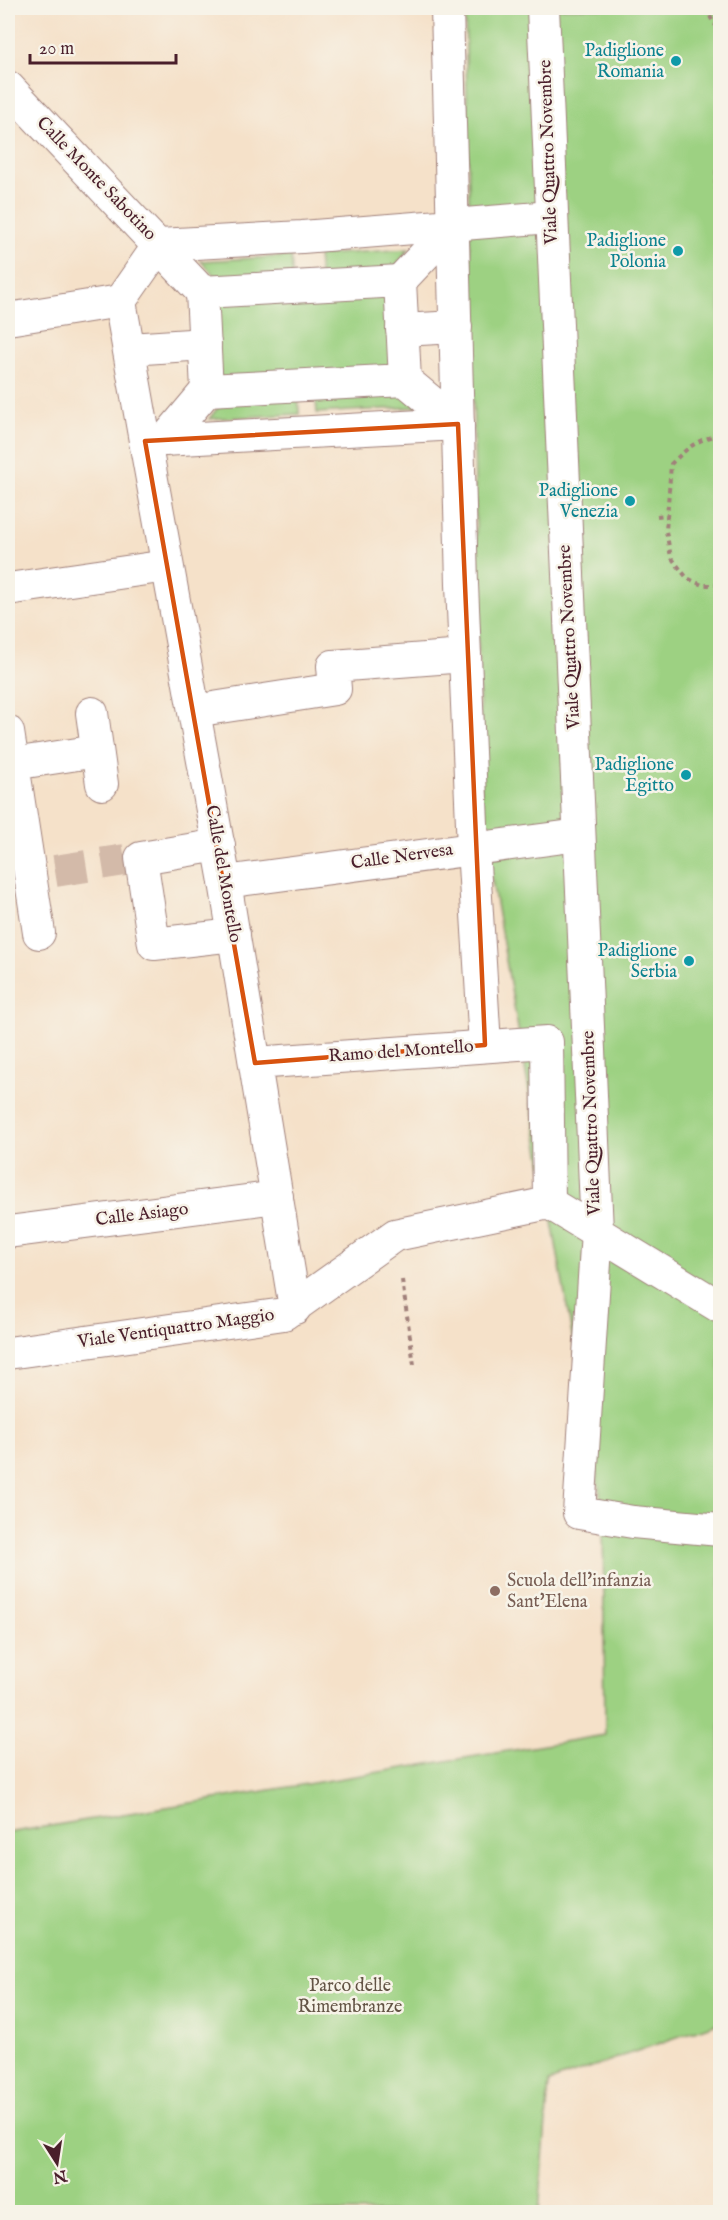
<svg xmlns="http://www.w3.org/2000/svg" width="728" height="2220" font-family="'IM FELL English',serif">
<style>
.green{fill:#9dd182;stroke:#747856;stroke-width:1.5}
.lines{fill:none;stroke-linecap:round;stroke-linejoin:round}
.pedestrian-tunnel{stroke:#d3baa9;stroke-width:32;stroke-dasharray:32 16;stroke-linecap:butt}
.pedestrian-casing{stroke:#a0807a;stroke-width:34}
.path{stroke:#a0807a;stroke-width:4;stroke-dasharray:4.5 4.5;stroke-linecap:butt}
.pedestrian{stroke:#fff;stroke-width:32}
.marked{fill:none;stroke:#d8530f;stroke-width:4.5;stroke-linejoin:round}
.culture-dot{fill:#0f9aa8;stroke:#f7f3e8;stroke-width:2}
.education-dot{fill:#8d6e63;stroke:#f7f3e8;stroke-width:2}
.labels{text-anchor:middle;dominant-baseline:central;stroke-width:5;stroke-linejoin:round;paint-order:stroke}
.culture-label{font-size:18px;fill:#0d838f;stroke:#f7f3e8;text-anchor:end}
.street-label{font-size:18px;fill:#4a1f2b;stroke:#f7f3e8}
.education-label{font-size:18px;fill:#785e54;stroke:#f7f3e8;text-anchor:start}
.park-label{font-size:18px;fill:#635445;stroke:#f7f3e8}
</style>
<rect width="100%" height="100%" fill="#f7f3e8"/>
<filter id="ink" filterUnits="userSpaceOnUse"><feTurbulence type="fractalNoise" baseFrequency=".0167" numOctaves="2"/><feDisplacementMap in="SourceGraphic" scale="12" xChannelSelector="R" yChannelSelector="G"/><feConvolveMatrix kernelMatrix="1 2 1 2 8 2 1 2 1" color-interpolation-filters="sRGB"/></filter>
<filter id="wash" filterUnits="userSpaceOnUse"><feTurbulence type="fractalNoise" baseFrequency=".008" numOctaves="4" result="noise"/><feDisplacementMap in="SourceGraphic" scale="24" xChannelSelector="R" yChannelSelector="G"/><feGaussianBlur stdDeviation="1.35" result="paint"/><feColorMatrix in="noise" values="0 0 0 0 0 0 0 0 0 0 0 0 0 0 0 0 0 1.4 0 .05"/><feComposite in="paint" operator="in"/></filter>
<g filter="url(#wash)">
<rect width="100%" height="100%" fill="#f5e1c9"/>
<g class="green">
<polygon points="465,8 720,8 720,2022 549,2082 539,2212 8,2212 8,1833 605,1735 603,1511 482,824"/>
<polygon points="409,249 388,277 320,281 318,255"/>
<polygon points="291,256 293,282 225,287 201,261"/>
<polygon points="393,287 398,374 213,385 208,297"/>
<polygon points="394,382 418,407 317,413 315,387"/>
<polygon points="298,388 299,414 209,419 230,392"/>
</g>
</g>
<g filter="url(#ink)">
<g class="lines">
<polyline class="pedestrian-tunnel" points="55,871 125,860"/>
<defs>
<g id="pedestrian">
<polyline points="447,8 462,584 473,848 485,1045"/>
<polyline points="543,8 597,1231 579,1513 633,1522 720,1530"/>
<polyline points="8,87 202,292"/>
<polyline points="400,281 454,224"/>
<polyline points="8,319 120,301"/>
<polyline points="402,330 456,327"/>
<polyline points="129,349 205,344"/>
<polyline points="405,380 400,281 202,292 207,390 405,380 458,424"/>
<polyline points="458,424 145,441 120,301 159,245 302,237 551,217"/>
<polyline points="165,440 207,390"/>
<polyline points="145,441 225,882 295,1308"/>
<polyline points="8,589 167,566"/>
<polyline points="194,711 335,689 333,666 465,656"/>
<polyline points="92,713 102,784"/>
<polyline points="8,732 13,764"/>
<polyline points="219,845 141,858 154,944 234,935"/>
<polyline points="225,882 579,835"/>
<polyline points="39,933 13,764 97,751"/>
<polyline points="255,1063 547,1042 549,1203"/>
<polyline points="8,1232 277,1197"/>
<polyline points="8,1353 284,1314 395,1235 549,1203 720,1307"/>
</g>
</defs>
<use href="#pedestrian" class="pedestrian-casing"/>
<g class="path">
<polyline points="706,8 714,24 720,27"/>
<polyline points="720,134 715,187 720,197"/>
<path d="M720 436C699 437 686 449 671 464L666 531 671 557 687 578 702 585H720"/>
<polyline points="657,516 667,515"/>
<polyline points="715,596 720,596"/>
<polyline points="402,1280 414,1365"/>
</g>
<use href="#pedestrian" class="pedestrian"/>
</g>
</g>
<path class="marked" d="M458 424 485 1045 255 1063 145 441Z"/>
<g class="culture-dot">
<circle cx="676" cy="61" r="6"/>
<circle cx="678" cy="251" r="6"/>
<circle cx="630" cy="501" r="6"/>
<circle cx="686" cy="775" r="6"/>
<circle cx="689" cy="961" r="6"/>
</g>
<circle class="education-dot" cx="495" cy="1591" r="6"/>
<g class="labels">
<g class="culture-label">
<text x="664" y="51">Padiglione<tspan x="664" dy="21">Romania</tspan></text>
<text x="666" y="241">Padiglione<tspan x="666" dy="21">Polonia</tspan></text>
<text x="618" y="491">Padiglione<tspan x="618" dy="21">Venezia</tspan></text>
<text x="674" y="765">Padiglione<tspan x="674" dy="21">Egitto</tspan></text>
<text x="677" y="951">Padiglione<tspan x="677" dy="21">Serbia</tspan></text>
</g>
<g class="street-label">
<text transform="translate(549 152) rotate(-92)">Viale Quattro Novembre</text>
<text transform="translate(96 179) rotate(46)">Calle Monte Sabotino</text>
<text transform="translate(570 637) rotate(-93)">Viale Quattro Novembre</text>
<text transform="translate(402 857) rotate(-8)">Calle Nervesa</text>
<text transform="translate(223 874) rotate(80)">Calle del Montello</text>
<text transform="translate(401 1052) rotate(-4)">Ramo del Montello</text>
<text transform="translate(592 1123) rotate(-92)">Viale Quattro Novembre</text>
<text transform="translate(142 1215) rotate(-7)">Calle Asiago</text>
<text transform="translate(176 1329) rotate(-8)">Viale Ventiquattro Maggio</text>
</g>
<g class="education-label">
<text x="507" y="1581">Scuola dell'infanzia<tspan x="507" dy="21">Sant'Elena</tspan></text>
</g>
<g class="park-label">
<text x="350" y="1986">Parco delle<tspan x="350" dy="21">Rimembranze</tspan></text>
</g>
</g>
<rect width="728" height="2220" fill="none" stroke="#f7f3e8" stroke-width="30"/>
<g transform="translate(57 2163) rotate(168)" stroke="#f7f3e8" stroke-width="4.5" paint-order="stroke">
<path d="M0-4.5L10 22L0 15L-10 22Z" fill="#4a1f2b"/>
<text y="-9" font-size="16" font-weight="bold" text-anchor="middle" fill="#4a1f2b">N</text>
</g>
<path d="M30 54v9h146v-9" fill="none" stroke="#4a1f2b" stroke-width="3"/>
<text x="39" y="54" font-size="18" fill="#4a1f2b" stroke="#f7f3e8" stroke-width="4.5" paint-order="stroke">20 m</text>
</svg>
